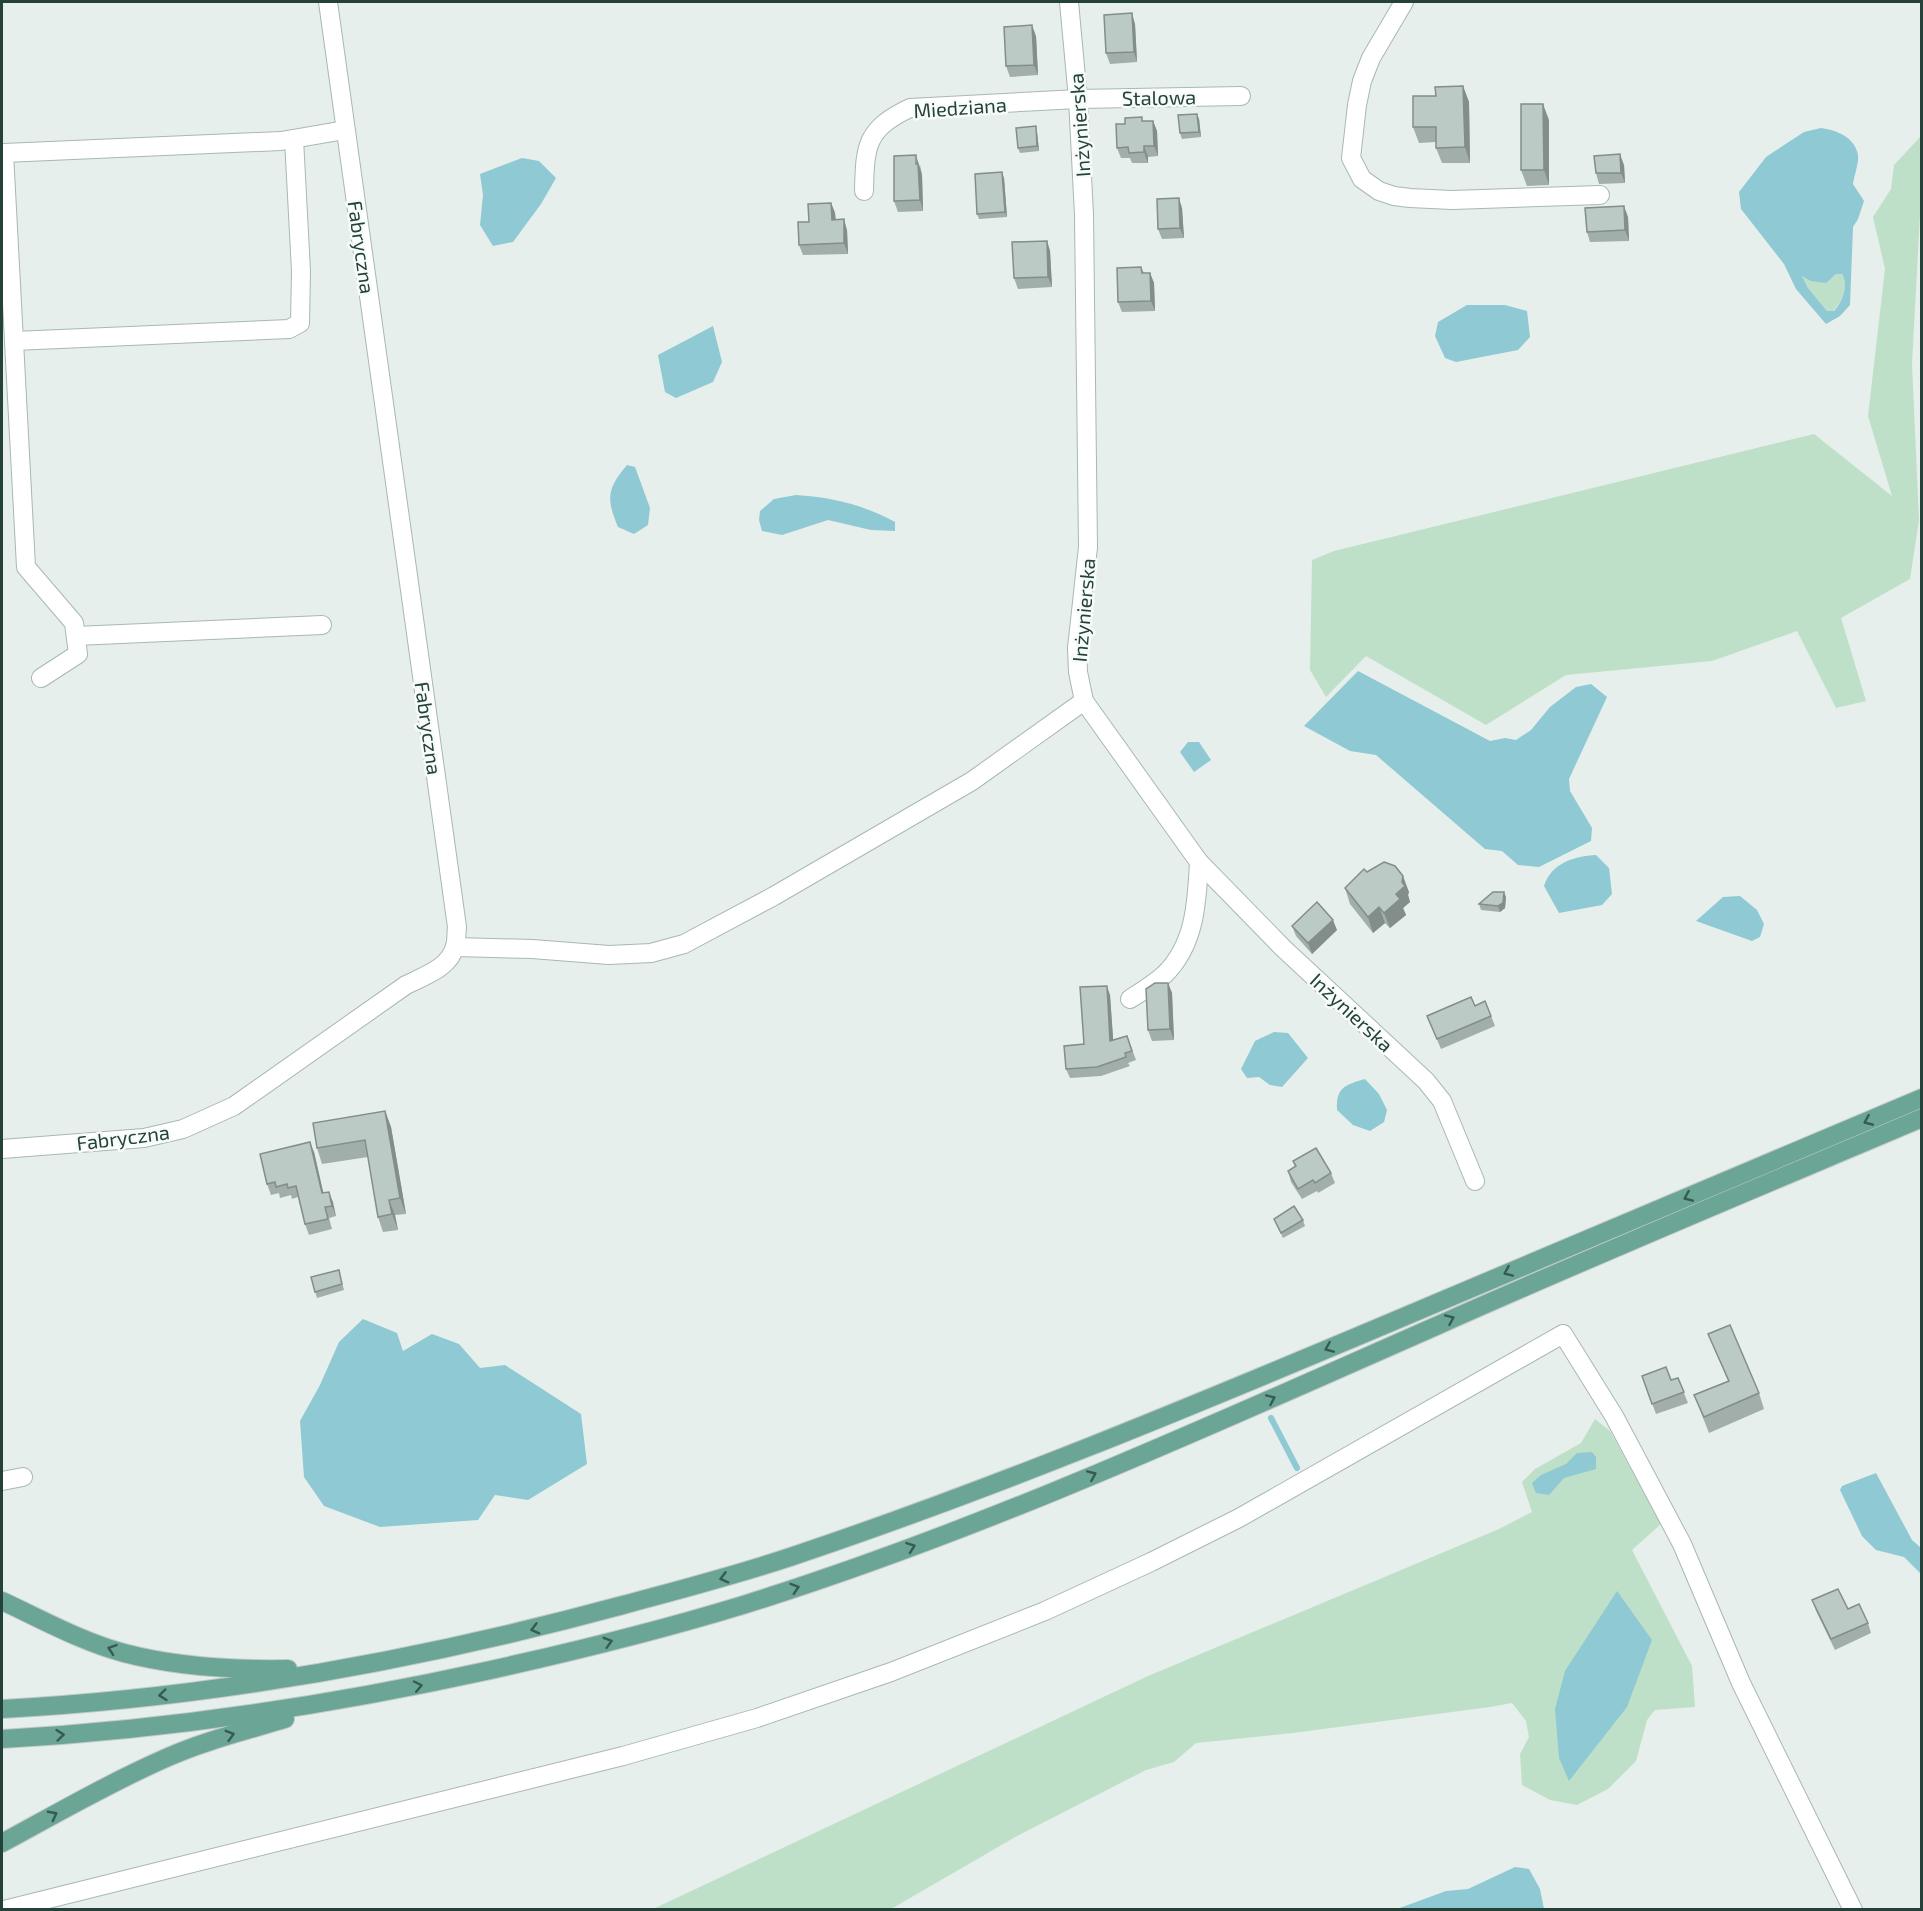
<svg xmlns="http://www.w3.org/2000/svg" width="1923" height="1911" font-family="'Exo 2',sans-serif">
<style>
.green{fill:#bfe0c8}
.water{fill:#8ec9d4;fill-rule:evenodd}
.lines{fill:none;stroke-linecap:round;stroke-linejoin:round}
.stream{stroke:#8ec9d4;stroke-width:6}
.minor-casing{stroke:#a8b8b2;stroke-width:20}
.major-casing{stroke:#c2cac8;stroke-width:20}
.minor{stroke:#fff;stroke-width:18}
.major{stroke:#6aa596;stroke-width:18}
.wall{fill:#a1aea9}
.shaded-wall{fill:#838d89}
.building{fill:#bbcac4;stroke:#838d89;stroke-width:1.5}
.oneway{stroke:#365b51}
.labels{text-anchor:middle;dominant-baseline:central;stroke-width:5;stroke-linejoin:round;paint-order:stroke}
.street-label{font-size:20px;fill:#24423a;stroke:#f7fbf9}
</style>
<rect width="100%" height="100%" fill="#e6efeb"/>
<g class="green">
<polygon points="1921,136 1921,196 1912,364 1919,520 1910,579 1841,618 1866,701 1836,708 1797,631 1712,661 1566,675 1486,725 1366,656 1326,697 1310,670 1312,560 1334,551 1814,434 1892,496 1868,416 1885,269 1873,217 1891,189 1894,165"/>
<path d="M1836 274H1842C1849 287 1842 302 1833 311H1827L1808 288 1802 276 1831 278Z"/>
<polygon points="1595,1419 1610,1431 1661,1524 1632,1550 1692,1666 1695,1707 1655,1710 1647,1720 1636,1761 1608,1789 1577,1805 1550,1800 1522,1785 1520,1754 1529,1737 1526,1721 1512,1703 1490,1707 1293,1733 1196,1743 1174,1762 1146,1770 1019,1835 891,1909 651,1910 1148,1676 1499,1529 1532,1512 1522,1482 1535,1469 1581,1443"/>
</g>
<g class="water">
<path d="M1821 128C1836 130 1855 137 1858 155 1859 163 1854 176 1853 184L1864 201 1858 219 1853 227 1850 305 1840 316 1826 324 1796 289 1784 264 1741 209 1739 192 1766 157 1804 132ZM1836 274H1842C1849 286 1842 302 1834 311H1827L1808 288 1802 276 1811 281 1826 283Z"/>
<polygon points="522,158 539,161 556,178 541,204 513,242 493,246 480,225 483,195 480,174"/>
<polygon points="1467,305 1505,305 1527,311 1530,337 1518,350 1456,362 1445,358 1435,336 1438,322"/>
<polygon points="713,326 722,362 713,382 676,398 665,392 658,355"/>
<path d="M627 465 635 467 650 508 648 525 634 534 618 527C606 498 607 489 627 465Z"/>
<path d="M796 495C831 497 864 505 895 522V531L871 530 828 520 782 535 762 531 759 520 760 511 774 499Z"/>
<polygon points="1358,671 1490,741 1505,738 1516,740 1531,730 1550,707 1576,687 1591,684 1607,697 1569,779 1570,791 1592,828 1591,841 1539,867 1518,865 1502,851 1485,849 1376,755 1350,751 1304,726"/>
<polygon points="1188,742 1199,742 1211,760 1194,772 1180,752"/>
<path d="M1596 855 1609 868 1612 894 1602 905 1559 913 1544 886C1551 863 1575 856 1596 855Z"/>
<polygon points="1740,896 1757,910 1764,924 1760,937 1752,941 1696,921 1723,897"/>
<polygon points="1274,1032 1288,1033 1308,1058 1282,1087 1270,1085 1259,1077 1247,1078 1241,1069 1255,1041"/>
<path d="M1365 1079 1379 1094 1387 1110 1384 1122 1370 1131 1353 1125 1337 1110C1336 1087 1345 1085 1365 1079Z"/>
<polygon points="363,1319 397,1333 403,1351 432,1334 459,1344 480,1368 505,1365 581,1414 587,1464 528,1500 495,1495 478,1520 380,1527 324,1506 304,1477 300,1421 320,1385 339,1342"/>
<polygon points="1592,1452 1596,1457 1596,1469 1564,1478 1549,1495 1536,1493 1532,1483 1541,1475 1566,1464 1577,1453"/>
<polygon points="1876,1473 1912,1540 1921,1548 1921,1574 1904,1557 1876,1550 1862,1536 1840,1490 1842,1486"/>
<polygon points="1617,1591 1652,1640 1627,1707 1569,1781 1559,1758 1555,1709 1565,1671"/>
<polygon points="1515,1867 1529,1869 1540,1889 1544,1909 1397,1909 1446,1891 1468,1889"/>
</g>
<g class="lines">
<polyline class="stream" points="1271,1418 1297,1468"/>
<defs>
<g id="minor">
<polyline points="1069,2 1078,99 1084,215 1088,547 1077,648 1078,672 1084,701 1199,862 1283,948 1426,1081 1442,1101 1475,1181"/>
<polyline points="1404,2 1371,58 1362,81 1357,105 1351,158 1362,179 1379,191 1394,196 1410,198 1452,200 1600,195"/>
<path d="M864 191C865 145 866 129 910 108L1078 99 1241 96"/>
<polyline points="14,341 289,329 300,323 301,271 294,139"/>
<polyline points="76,636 322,625"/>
<polyline points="41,678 78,654 74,623 26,567 4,153 281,141 345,130"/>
<polyline points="455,947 532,949 609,955 651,953 684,944 774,896 972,781 1084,701"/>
<path d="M1130 999C1141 992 1154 984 1164 975 1195 945 1197 903 1199 862"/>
<path d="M2 1149 144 1138 183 1129 234 1106 406 985C424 976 450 968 455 946 457 941 456 933 457 927L328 2"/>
<polyline points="2,1481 23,1477"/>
<polyline points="4,1910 623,1756 757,1718 891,1672 1045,1611 1151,1562 1239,1518 1563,1334 1614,1416 1682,1544 1741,1683 1853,1910"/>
</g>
<g id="major">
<path d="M2 1601C41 1619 82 1642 124 1653 177 1667 233 1670 288 1669"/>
<path d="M2 1709C212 1698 420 1660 623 1605 682 1589 741 1574 799 1554 992 1489 1180 1411 1368 1332 1553 1254 1737 1176 1922 1098"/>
<path d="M2 1739C165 1730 326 1706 486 1671 572 1652 658 1631 743 1605 980 1531 1207 1427 1434 1327 1595 1255 1759 1187 1922 1118"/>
<path d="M2 1843C56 1814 109 1783 166 1758 204 1741 245 1731 285 1719"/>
</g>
</defs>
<use href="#minor" class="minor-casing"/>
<use href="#major" class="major-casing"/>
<use href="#minor" class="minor"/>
<use href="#major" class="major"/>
</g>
<g class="wall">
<polygon points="1135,24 1137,62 1110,64 1106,53"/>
<polygon points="1036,36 1038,75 1010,77 1006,66"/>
<polygon points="1463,86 1469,102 1470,163 1442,163 1436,148 1436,142 1419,143 1413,127 1436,96"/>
<polygon points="1199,119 1201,137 1182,139 1180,133"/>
<polygon points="1549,120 1549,185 1527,186 1521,170"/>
<polygon points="1143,121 1153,121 1157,131 1158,156 1148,157 1148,163 1132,163 1130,158 1121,158 1117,148 1125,124"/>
<polygon points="1037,132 1039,151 1020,153 1018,148"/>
<polygon points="920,165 922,175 923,211 898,212 894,201"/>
<polygon points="1624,165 1625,183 1599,184 1596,173"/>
<polygon points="1004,178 1007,217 979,219 977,214"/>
<polygon points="831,203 835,213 836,220 847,230 848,254 803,255 799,245 809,222"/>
<polygon points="1182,208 1184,238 1162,239 1158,229"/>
<polygon points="1628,217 1629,241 1590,242 1587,232"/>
<polygon points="1047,241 1050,251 1052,287 1018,289 1014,278"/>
<polygon points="1141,267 1144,273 1150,273 1154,283 1155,311 1122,312 1118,302"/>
<polygon points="1367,872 1409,892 1408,895 1410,902 1403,908 1406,915 1390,928 1385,923 1373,933 1350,904 1345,888"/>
<polygon points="1506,897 1505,908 1500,912 1481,910 1479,904"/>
<polygon points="1292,926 1337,930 1312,954 1296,936"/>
<polygon points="1168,983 1172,993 1174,1040 1152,1041 1148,1030"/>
<polygon points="1110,995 1113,1040 1127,1036 1136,1060 1128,1063 1130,1066 1101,1076 1070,1078 1066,1069 1084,1044"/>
<polygon points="1475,1006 1491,1016 1495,1026 1441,1049 1427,1016"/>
<polygon points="385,1111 391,1127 406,1214 395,1215 398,1230 383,1232 378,1217 368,1157 322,1164 317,1148"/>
<polygon points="314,1152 323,1193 329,1192 336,1216 329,1218 332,1229 309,1235 305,1224 298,1197 292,1199 291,1195 280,1198 279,1193 271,1195 267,1184"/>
<polygon points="1293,1161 1331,1173 1335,1183 1318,1193 1317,1191 1302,1199 1291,1182 1288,1171 1295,1167"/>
<polygon points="1274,1219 1303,1220 1305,1226 1283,1238"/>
<polygon points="340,1275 344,1290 317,1298 311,1277"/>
<polygon points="1708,1334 1759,1393 1764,1409 1709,1433 1694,1395 1728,1381"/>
<polygon points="1642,1376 1671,1380 1678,1378 1688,1403 1656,1414"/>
<polygon points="1812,1600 1848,1609 1868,1623 1871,1633 1835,1650 1816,1611"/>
</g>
<g class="shaded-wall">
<polygon points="1132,13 1135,24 1137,62 1134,52"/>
<polygon points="1032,25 1036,36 1038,75 1034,65"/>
<polygon points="1463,86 1469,102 1470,163 1465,147"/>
<polygon points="1543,104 1549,120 1549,185 1544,170"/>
<polygon points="1197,114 1199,119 1201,137 1199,132"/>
<polygon points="1153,121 1157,131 1158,156 1154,146"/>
<polygon points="1036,126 1037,132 1039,151 1037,146"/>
<polygon points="1144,146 1148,157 1148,163 1144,152"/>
<polygon points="1620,154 1624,165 1625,183 1621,173"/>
<polygon points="916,155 922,175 923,211 920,200"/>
<polygon points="1002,172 1004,178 1007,217 1005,212"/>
<polygon points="1179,198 1182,208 1184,238 1180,228"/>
<polygon points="831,203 835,213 836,230 832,220"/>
<polygon points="1624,206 1628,217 1629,241 1625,230"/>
<polygon points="844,219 847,230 848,254 844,243"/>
<polygon points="1047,241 1050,251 1052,287 1048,277"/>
<polygon points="1150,273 1154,283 1155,311 1151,301"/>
<polygon points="1403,876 1409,892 1408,895 1410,902 1403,908 1406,915 1390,928 1384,913 1396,894 1402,882"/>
<polygon points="1504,892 1506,897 1505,908 1500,912 1498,906"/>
<polygon points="1379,907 1385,923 1373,933 1368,917"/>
<polygon points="1333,920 1337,930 1312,954 1308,943"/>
<polygon points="1168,983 1172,993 1174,1040 1170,1029"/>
<polygon points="1107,986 1110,995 1114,1051 1110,1041"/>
<polygon points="385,1111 391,1127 406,1214 400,1198"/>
<polygon points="310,1142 314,1152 326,1204 322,1193"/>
<polygon points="329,1192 333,1202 336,1216 332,1206"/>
<polygon points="389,1200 395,1215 398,1230 392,1214"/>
</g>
<g class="building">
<polygon points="1132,13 1134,52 1106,53 1104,15"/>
<polygon points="1032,25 1034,65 1006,66 1004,27"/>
<polygon points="1463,86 1465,147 1436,148 1436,127 1413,127 1413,96 1436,96 1435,87"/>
<polygon points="1521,104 1543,104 1544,170 1521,170"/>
<polygon points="1197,114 1199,132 1180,133 1178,115"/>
<polygon points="1142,117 1142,121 1153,121 1154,146 1144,146 1144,152 1129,153 1128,147 1117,148 1116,124 1125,124 1125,118"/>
<polygon points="1036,126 1037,146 1018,148 1016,128"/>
<polygon points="1620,154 1621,173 1596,173 1594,156"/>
<polygon points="916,155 916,164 918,164 920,200 894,201 894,156"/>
<polygon points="1002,172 1005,212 977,214 975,174"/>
<polygon points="1179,198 1180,228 1158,229 1157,199"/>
<polygon points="831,203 832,220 844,219 844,243 799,245 798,222 809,222 808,204"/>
<polygon points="1624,206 1625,230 1587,232 1585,208"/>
<polygon points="1047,241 1048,277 1014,278 1012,242"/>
<polygon points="1141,267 1142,273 1150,273 1151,301 1118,302 1117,268"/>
<polygon points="1384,862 1395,866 1403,876 1402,882 1405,886 1396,894 1400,899 1384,913 1379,907 1368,917 1345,888 1364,869 1367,872"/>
<polygon points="1493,892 1504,892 1503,903 1498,906 1479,904"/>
<polygon points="1317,902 1333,920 1308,943 1292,926"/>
<polygon points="1155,983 1168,983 1170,1029 1148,1030 1146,989"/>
<polygon points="1107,986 1110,1041 1127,1036 1132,1051 1125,1053 1126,1057 1097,1067 1066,1069 1064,1046 1084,1044 1080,987"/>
<polygon points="1471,997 1475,1006 1485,1001 1491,1016 1437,1039 1427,1016"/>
<polygon points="385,1111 400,1198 389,1200 392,1214 378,1217 365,1140 317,1148 313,1123"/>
<polygon points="310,1142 322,1193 329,1192 332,1206 325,1207 328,1219 305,1224 296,1186 288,1188 287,1184 276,1187 275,1182 267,1184 260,1154"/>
<polygon points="1316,1148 1331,1173 1315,1183 1313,1180 1298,1189 1288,1171 1296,1166 1293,1161"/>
<polygon points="1294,1206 1303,1220 1281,1233 1274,1219"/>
<polygon points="339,1270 342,1284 315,1292 311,1277"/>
<polygon points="1730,1325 1759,1393 1704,1417 1694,1395 1729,1381 1708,1334"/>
<polygon points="1666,1367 1671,1380 1678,1378 1684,1392 1652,1404 1642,1376"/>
<polygon points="1838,1589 1848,1609 1859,1604 1868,1623 1831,1639 1812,1600"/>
</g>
<defs><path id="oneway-chevron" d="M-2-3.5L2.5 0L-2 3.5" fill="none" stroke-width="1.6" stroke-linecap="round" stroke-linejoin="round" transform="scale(1.5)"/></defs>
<g class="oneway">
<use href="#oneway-chevron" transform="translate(1868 1121) rotate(157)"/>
<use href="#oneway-chevron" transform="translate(1688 1197) rotate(157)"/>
<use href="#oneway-chevron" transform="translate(1508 1272) rotate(157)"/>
<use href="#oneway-chevron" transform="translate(1450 1319) rotate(-24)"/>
<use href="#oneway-chevron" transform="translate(1329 1348) rotate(157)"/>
<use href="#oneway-chevron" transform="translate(1271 1399) rotate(-24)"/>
<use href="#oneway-chevron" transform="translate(1092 1475) rotate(-23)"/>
<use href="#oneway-chevron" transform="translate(911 1547) rotate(-20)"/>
<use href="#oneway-chevron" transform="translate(724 1578) rotate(165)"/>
<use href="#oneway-chevron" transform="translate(795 1588) rotate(-18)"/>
<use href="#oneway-chevron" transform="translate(535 1629) rotate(165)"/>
<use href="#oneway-chevron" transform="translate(608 1642) rotate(-16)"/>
<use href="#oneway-chevron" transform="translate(112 1649) rotate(-161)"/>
<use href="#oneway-chevron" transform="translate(418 1686) rotate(-12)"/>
<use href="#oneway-chevron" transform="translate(163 1695) rotate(174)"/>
<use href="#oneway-chevron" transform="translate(60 1735) rotate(-6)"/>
<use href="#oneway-chevron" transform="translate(230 1735) rotate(-16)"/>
<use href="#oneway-chevron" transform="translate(53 1815) rotate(-28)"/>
</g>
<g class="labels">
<g class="street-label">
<text transform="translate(1159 97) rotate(-1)">Stalowa</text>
<text transform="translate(960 107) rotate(-4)">Miedziana</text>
<text transform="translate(1079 125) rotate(-94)">Inżynierska</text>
<text transform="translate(362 247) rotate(82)">Fabryczna</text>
<text transform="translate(1083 610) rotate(-85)">Inżynierska</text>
<text transform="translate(429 728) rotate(82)">Fabryczna</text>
<text transform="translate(1352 1012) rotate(43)">Inżynierska</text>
<text transform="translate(123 1137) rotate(-7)">Fabryczna</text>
</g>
</g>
<rect width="1923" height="1911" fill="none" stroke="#24423a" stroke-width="6"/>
</svg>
